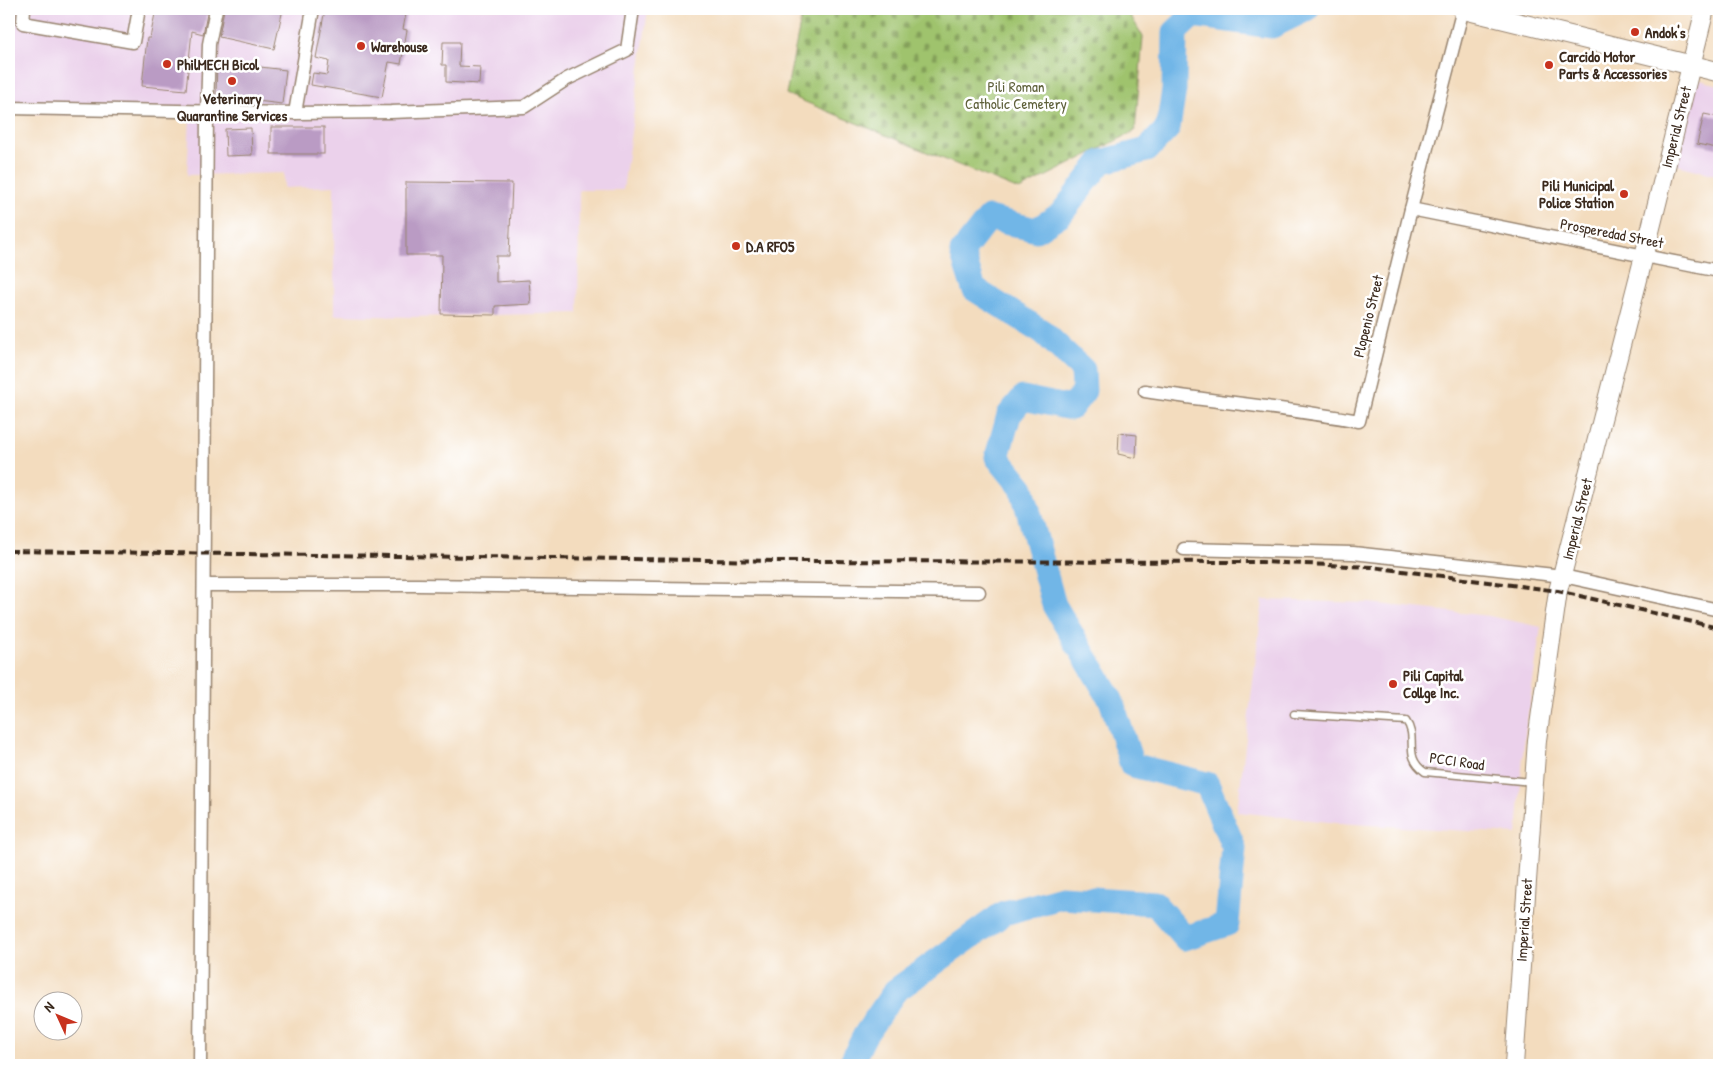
<svg xmlns="http://www.w3.org/2000/svg" width="1728" height="1074" font-family="'Patrick Hand',sans-serif">
<style>
.built{fill:#ebd1eb}
.cemetery{fill:url(#cemetery-stones);stroke:#6d7646}
.lines{fill:none;stroke-linecap:round;stroke-linejoin:round}
.river{stroke:#71b6e7;stroke-width:25}
.building{fill:#ba9bc4}
.lane-casing{stroke:#97836e;stroke-width:9}
.street-casing{stroke:#97836e;stroke-width:15}
.secondary-casing{stroke:#97836e;stroke-width:20}
.primary-casing{stroke:#97836e;stroke-width:21}
.lane{stroke:#fff;stroke-width:6}
.street{stroke:#fff;stroke-width:12}
.secondary{stroke:#fff;stroke-width:18}
.primary{stroke:#fff;stroke-width:19}
.rail{stroke:#3b2a1e;stroke-width:4;stroke-dasharray:8 4;stroke-linecap:butt}
.poi-dot{fill:#c8321e;stroke:#fff;stroke-width:2}
.labels{text-anchor:middle;dominant-baseline:central;stroke-width:5;stroke-linejoin:round;paint-order:stroke}
.poi-label{font-size:15px;font-weight:bold;fill:#3b2a1e;stroke:#fff;text-anchor:start}
.park-label{font-size:15px;fill:#5e603a;stroke:#fff}
.street-label{font-size:15px;fill:#3b2a1e;stroke:#fff}
</style>
<defs>
<pattern id="cemetery-stones" width="16" height="16" patternUnits="userSpaceOnUse" patternTransform="scale(1.25)"><rect width="16" height="16" fill="#9fc36d"/><path d="M2 7V4a2 2 0 0 1 4 0v3zM10 15v-3a2 2 0 0 1 4 0v3z" fill="#839f59"/></pattern>
</defs>
<rect width="100%" height="100%" fill="#fff"/>
<filter id="ink" filterUnits="userSpaceOnUse"><feTurbulence type="fractalNoise" baseFrequency=".02" numOctaves="2"/><feDisplacementMap in="SourceGraphic" scale="10" xChannelSelector="R" yChannelSelector="G"/><feConvolveMatrix kernelMatrix="1 2 1 2 8 2 1 2 1" color-interpolation-filters="sRGB"/></filter>
<filter id="wash" filterUnits="userSpaceOnUse"><feTurbulence type="fractalNoise" baseFrequency=".0096" numOctaves="4" result="noise"/><feDisplacementMap in="SourceGraphic" scale="20" xChannelSelector="R" yChannelSelector="G"/><feGaussianBlur stdDeviation="1.12" result="paint"/><feColorMatrix in="noise" values="0 0 0 0 0 0 0 0 0 0 0 0 0 0 0 0 0 1.4 0 .05"/><feComposite in="paint" operator="in"/></filter>
<g filter="url(#wash)">
<rect width="100%" height="100%" fill="#f3dcbe"/>
<g class="built">
<polygon points="9,9 648,9 623,190 579,190 578,313 413,317 334,315 334,186 284,188 284,173 187,175 190,118 9,113"/>
<polygon points="1696,79 1719,85 1719,163 1716,175 1674,164"/>
<polygon points="1263,600 1369,603 1489,616 1541,627 1524,741 1517,834 1338,823 1237,812"/>
</g>
<polygon class="cemetery" points="803,9 1127,9 1143,37 1135,131 1019,190 786,94"/>
<g class="lines">
<polyline class="river" points="850,1065 865,1035 895,991 1004,913 1061,897 1154,903 1185,938 1227,924 1234,848 1207,784 1132,765 1111,700 1054,605 1022,488 997,457 1009,415 1023,398 1071,408 1084,391 1083,370 1043,332 974,289 962,252 989,218 1036,230 1061,214 1101,162 1147,150 1168,128 1174,90 1175,32 1193,15 1272,26 1307,9"/>
</g>
<g id="blocks">
<g class="building">
<polygon points="156,9 208,9 203,34 192,31 186,90 142,86 147,38 150,38"/>
<polygon points="224,9 283,9 274,49 219,37"/>
<polygon points="325,9 407,9 403,29 407,30 401,64 389,62 382,97 311,85 313,73 327,75 329,61 316,58"/>
<polygon points="443,42 460,42 459,66 480,67 479,84 446,82 446,65 442,65"/>
<polygon points="217,62 286,70 282,104 216,96"/>
<polygon points="1704,114 1719,117 1719,136 1717,148 1697,144"/>
<rect x="271" y="127" width="53" height="27"/>
<polygon points="251,128 252,155 226,156 225,129"/>
<polygon points="406,182 512,183 509,256 496,256 496,282 529,280 531,304 495,306 495,315 441,314 442,255 406,255"/>
<polygon points="1119,433 1137,435 1136,458 1118,454"/>
</g>
</g>
</g>
<g filter="url(#ink)">
<use href="#blocks" fill-opacity="0" stroke="#97836e" stroke-width="1"/>
<g class="lines">
<defs>
<path id="lane" d="M1294 714 1406 721C1419 738 1402 756 1425 772L1533 782"/>
<g id="street">
<polyline points="24,9 23,23 133,42 139,9"/>
<polyline points="9,108 295,113 391,112 524,107 567,79 627,50 633,9"/>
<polyline points="295,113 313,9"/>
<polyline points="1411,209 1719,271"/>
<path d="M1145 391C1216 402 1288 408 1359 421L1411 209 1463 9"/>
<polyline points="1184,549 1353,553 1563,576 1719,610"/>
<polyline points="204,585 418,585 979,592"/>
<polyline points="200,1065 207,112 209,44 216,9"/>
</g>
<polyline id="secondary" points="1514,1065 1537,740 1558,591 1644,256 1705,9"/>
<polyline id="primary" points="1462,9 1719,72"/>
</defs>
<use href="#lane" class="lane-casing"/>
<use href="#street" class="street-casing"/>
<use href="#secondary" class="secondary-casing"/>
<use href="#primary" class="primary-casing"/>
<use href="#lane" class="lane"/>
<use href="#street" class="street"/>
<use href="#secondary" class="secondary"/>
<use href="#primary" class="primary"/>
<polyline class="rail" points="9,551 782,561 1262,562 1372,567 1558,591 1719,628"/>
</g>
</g>
<g class="poi-dot">
<circle cx="1635" cy="32" r="5"/>
<circle cx="361" cy="46" r="5"/>
<circle cx="167" cy="64" r="5"/>
<circle cx="1549" cy="65" r="5"/>
<circle cx="232" cy="81" r="5"/>
<circle cx="1624" cy="194" r="5"/>
<circle cx="736" cy="246" r="5"/>
<circle cx="1393" cy="684" r="5"/>
</g>
<g class="labels">
<g class="poi-label">
<text x="1645" y="32">Andok's</text>
<text x="371" y="46">Warehouse</text>
<text x="1559" y="56">Carcido Motor<tspan x="1559" dy="17">Parts &amp; Accessories</tspan></text>
<text x="177" y="64">PhilMECH Bicol</text>
<text x="232" y="98" text-anchor="middle">Veterinary<tspan x="232" dy="17">Quarantine Services</tspan></text>
<text x="1614" y="185" text-anchor="end">Pili Municipal<tspan x="1614" dy="17">Police Station</tspan></text>
<text x="746" y="246">D.A RFO5</text>
<text x="1403" y="675">Pili Capital<tspan x="1403" dy="17">Collge Inc.</tspan></text>
</g>
<g class="park-label">
<text x="1016" y="86">Pili Roman<tspan x="1016" dy="17">Catholic Cemetery</tspan></text>
</g>
<g class="street-label">
<text transform="translate(1676 127) rotate(-76)">Imperial Street</text>
<text transform="translate(1612 233) rotate(11)">Prosperedad Street</text>
<text transform="translate(1368 316) rotate(-76)">Plopenio Street</text>
<text transform="translate(1577 519) rotate(-76)">Imperial Street</text>
<text transform="translate(1457 761) rotate(8)">PCCI Road</text>
<text transform="translate(1524 920) rotate(-86)">Imperial Street</text>
</g>
</g>
<rect width="1728" height="1074" fill="none" stroke="#fff" stroke-width="30"/>
<g transform="translate(58 1016) rotate(314)"><circle r="24" fill="#ffffff" stroke="#b1aaa5"/>
<path d="M0-4L9 19L0 12L-9 19Z" fill="#c8321e"/>
<text y="-8" font-size="14" font-weight="bold" text-anchor="middle" fill="#3b2a1e">N</text>
</g>
</svg>
